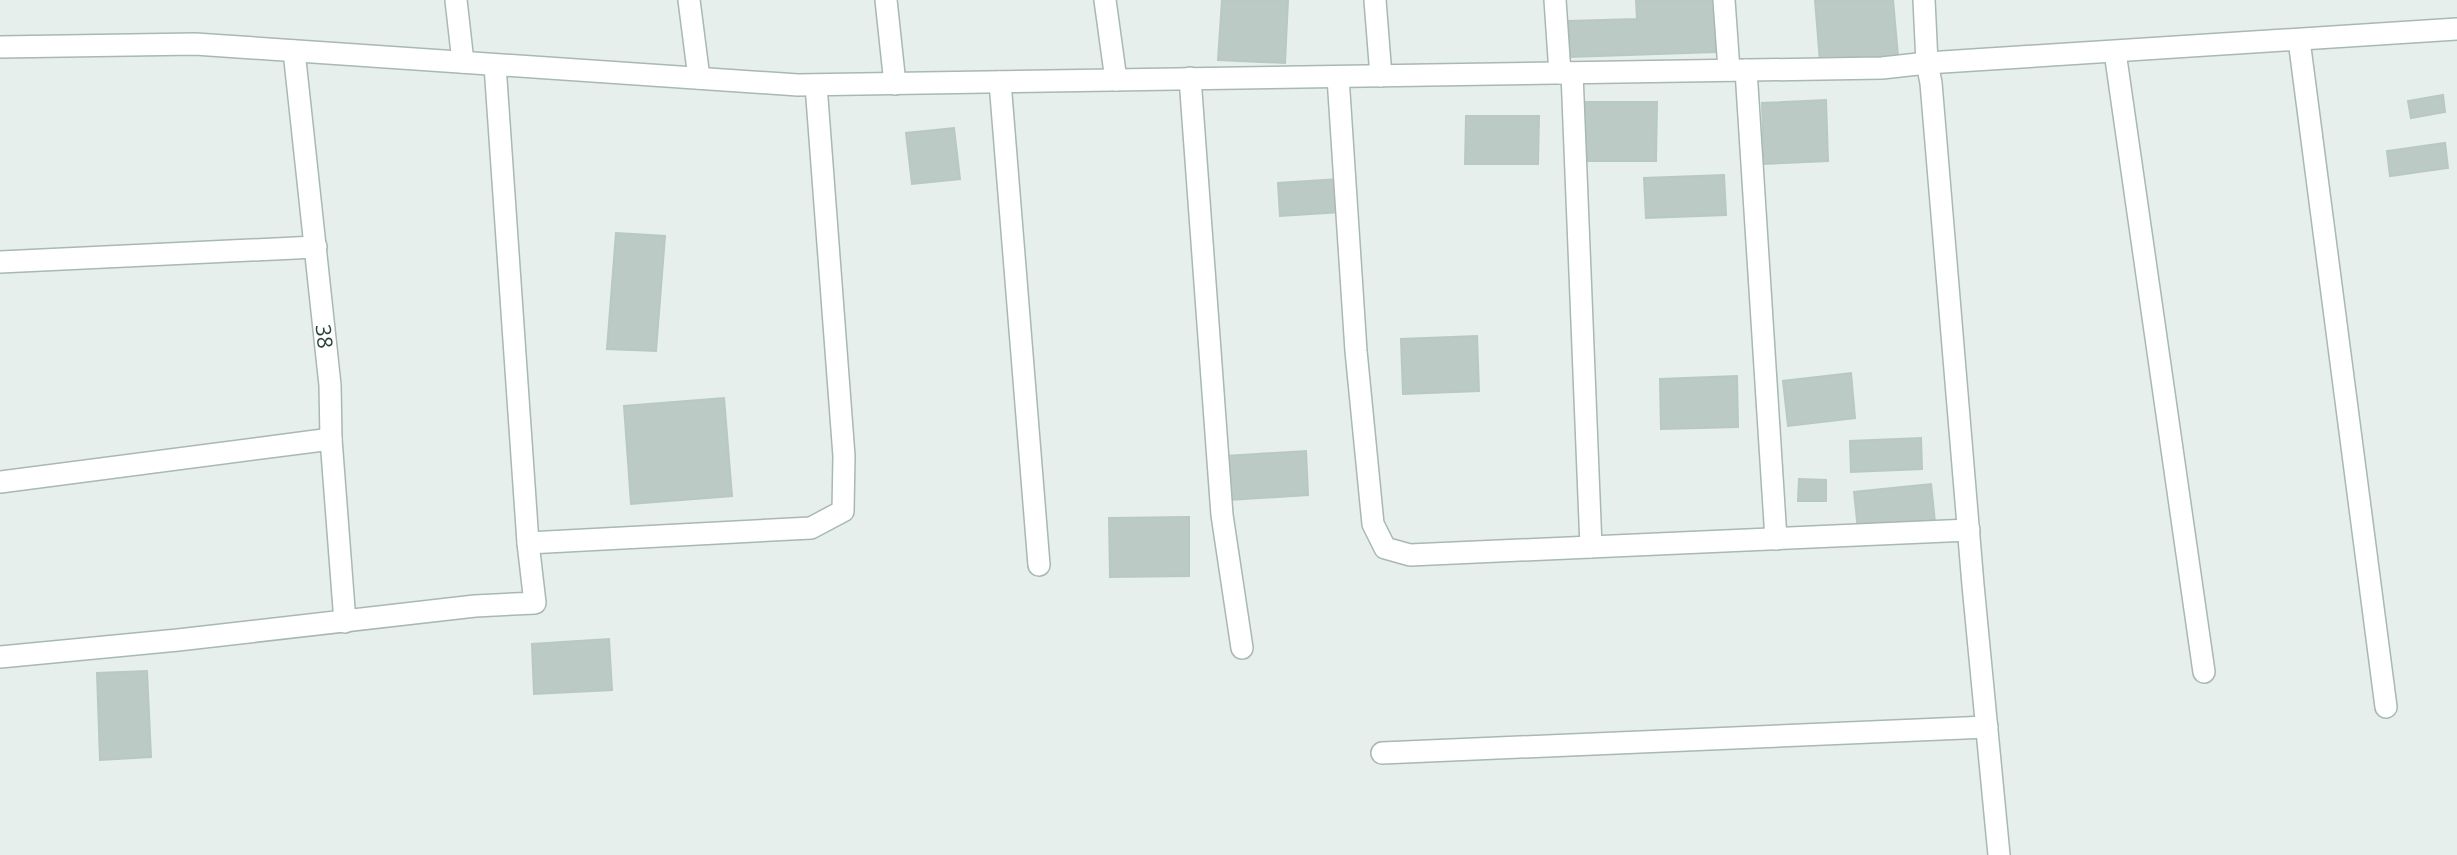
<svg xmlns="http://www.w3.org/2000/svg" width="2457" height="855" font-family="'Open Sans',sans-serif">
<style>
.building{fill:#bbcac4;stroke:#b8c9c2;stroke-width:2}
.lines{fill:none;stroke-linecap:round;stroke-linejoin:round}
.street-casing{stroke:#a8b8b2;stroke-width:24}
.street{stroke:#fff;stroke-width:21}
.labels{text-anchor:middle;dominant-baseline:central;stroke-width:5;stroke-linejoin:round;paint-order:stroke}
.street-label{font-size:21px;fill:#24423a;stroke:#f7fbf9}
</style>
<rect width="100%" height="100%" fill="#e6efeb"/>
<g class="building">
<polygon points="1222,0 1288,0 1285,63 1218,60"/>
<polygon points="1636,0 1714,0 1716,52 1570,57 1569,21 1637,19"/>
<polygon points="1815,0 1893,0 1898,56 1820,62"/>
<polygon points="2443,95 2445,112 2411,118 2408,101"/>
<polygon points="1826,100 1828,161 1764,164 1762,103"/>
<polygon points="1580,102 1657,102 1656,161 1580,161"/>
<polygon points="1466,116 1539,116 1538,164 1465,164"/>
<polygon points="954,128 960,179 912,184 906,133"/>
<polygon points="2445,143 2448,168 2390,176 2387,151"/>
<polygon points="1724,175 1726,215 1646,218 1644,178"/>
<polygon points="1340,179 1342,212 1280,216 1278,183"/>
<polygon points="616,233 665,236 656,351 607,349"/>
<polygon points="1477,336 1479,391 1403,394 1401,339"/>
<polygon points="1851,373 1855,418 1788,426 1783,381"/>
<polygon points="1737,376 1738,427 1661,429 1660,379"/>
<polygon points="724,398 732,496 631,504 624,406"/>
<polygon points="1921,438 1922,469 1851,472 1850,441"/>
<polygon points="1306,451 1308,495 1229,500 1226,456"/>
<polygon points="1799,479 1826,480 1826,501 1798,501"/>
<polygon points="1931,484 1935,522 1858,530 1854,492"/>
<polygon points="1189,517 1189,576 1110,577 1109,518"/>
<polygon points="609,639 612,690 534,694 532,644"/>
<polygon points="147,671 151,757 100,760 97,673"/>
</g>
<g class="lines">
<defs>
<g id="street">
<polyline points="456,0 463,62"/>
<polyline points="689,0 699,78"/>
<polyline points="886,0 895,84"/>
<polyline points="1105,0 1116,80"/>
<polyline points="1375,0 1381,76"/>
<polyline points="1555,0 1560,73"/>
<polyline points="1724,0 1729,70"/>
<polyline points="1924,0 1927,63 1931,83 1973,585 1999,855"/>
<polyline points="2299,40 2386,707"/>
<polyline points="0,47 195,44 798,85 1882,68 1927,63 2457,29"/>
<path id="s1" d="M294 51 330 385 331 439 345 622"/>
<polyline points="2115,52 2204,672"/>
<polyline points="1746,70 1776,539"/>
<polyline points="1572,73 1591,547"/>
<polyline points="1338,77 1356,351 1373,524 1385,548 1410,555 1969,530"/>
<polyline points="1190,78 1222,515 1242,648"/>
<polyline points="1000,82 1039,565"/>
<polyline points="0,262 316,247"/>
<polyline points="0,482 331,439"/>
<polyline points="528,543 811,528 843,511 844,456 816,85"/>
<polyline points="0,657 178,640 475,606 535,603 528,543 495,65"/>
<polyline points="1382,753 1987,727"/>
</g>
</defs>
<use href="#street" class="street-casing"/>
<use href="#street" class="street"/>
</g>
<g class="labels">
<g class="street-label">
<text stroke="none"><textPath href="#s1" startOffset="287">38</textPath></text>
</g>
</g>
</svg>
